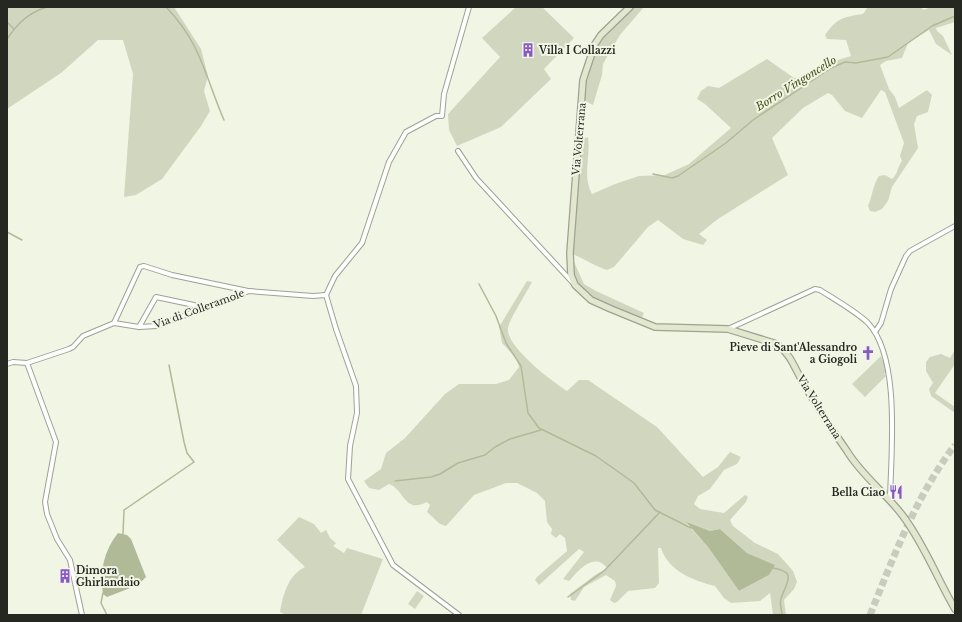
<svg xmlns="http://www.w3.org/2000/svg" width="962" height="622" font-family="'Libre Baskerville',serif">
<style>
.green{fill:#d1d7bf;fill-rule:evenodd}
.water{fill:#b1ba97}
.lines{fill:none;stroke-linecap:round;stroke-linejoin:round}
.stream{stroke:#b1ba97;stroke-width:1.5}
.highway-tunnel{stroke:#c8ccbd;stroke-width:7;stroke-dasharray:7 3.5;stroke-linecap:butt}
.street-casing{stroke:#9da292;stroke-width:6}
.secondary-casing{stroke:#9da292;stroke-width:8}
.street{stroke:#fff;stroke-width:4}
.secondary{stroke:#e2e7ce;stroke-width:5.5}
.labels{text-anchor:middle;dominant-baseline:central;stroke-width:4;stroke-linejoin:round;paint-order:stroke}
.poi-label{font-size:10px;font-weight:bold;fill:#252721;stroke:#f1f5e4;text-anchor:start}
.street-label{font-size:10px;fill:#252721;stroke:#f1f5e4}
.water-label{font-size:11px;font-style:italic;fill:#465119;stroke:#f1f5e4}
</style>
<rect width="100%" height="100%" fill="#f1f5e4"/>
<g class="green">
<polygon points="7,7 174,7 201,49 208,76 204,91 210,111 201,126 162,179 136,195 124,197 133,74 123,40 98,40 61,73 7,109"/>
<polygon points="516,7 542,7 574,38 544,69 551,79 501,127 457,146 449,130 448,114 500,57 482,38"/>
<polygon points="630,7 644,7 620,35 609,53 603,64 602,75 593,105 582,99 583,80 595,44"/>
<path d="M868 7H920L924 10 930 7H955V22L936 28 937 31 943 36 952 55 936 44 929 30 908 43 902 58 886 61 880 65 889 89 895 97 899 108 927 90 932 95 928 112 917 116 914 124 918 148 892 187 888 201 882 209 875 212 870 211 868 206C872 197 873 184 879 176L885 175 892 179C898 174 897 167 902 161L900 156 904 143 885 92 881 90 862 118 845 111 832 95 828 93 803 108 772 138 788 175 718 219 699 234 707 240 703 245 683 239 658 220 648 227 614 267 607 270C594 266 583 258 570 253L584 284 596 291 644 313 640 322C621 314 587 303 576 286 570 277 570 264 570 253L579 140 588 137C591 156 582 176 592 194L615 184 639 176 665 175 689 164 731 128 705 104 697 99 701 91 708 86 719 88 767 59 794 78 806 77 831 62 851 56 846 40 827 39 825 35C837 18 843 17 863 14Z"/>
<path d="M527 281 532 282C527 292 509 320 508 328 505 346 553 382 567 391L579 380H588L657 427 703 477 718 467 730 452 741 457 737 464 724 470 710 489 698 496 694 504 700 509 724 513 745 495 748 497 746 502 730 520 733 526 755 543 778 554 793 571 797 582 794 589 784 600 786 615H773L770 593 760 601 731 603 724 598 715 586C694 581 668 571 661 548H658L659 583 655 588 628 591 617 602 614 603 610 600 616 586 615 581 606 575 584 587 575 601 571 600 570 594 595 575 607 568C594 551 578 571 569 581L563 579 584 552 579 549 539 585 535 580 537 577 567 551 565 538 560 534 556 538 551 534 552 529 547 522 545 501 537 493 517 483H506L474 495 446 526 440 524 427 512 430 505 427 502C404 514 405 490 389 484L379 490 369 488 364 481 381 469 386 453 405 438 445 394 459 384H496L509 380 519 367 516 358 502 343 499 327ZM686 523 710 531 720 529 747 553 774 565 769 575 739 591 708 547Z"/>
<polygon points="955,350 955,364 935,393 955,407 955,413 931,396 929,389 933,383 926,371 926,362 930,357 941,354 950,358"/>
<polygon points="881,356 887,371 884,374 886,376 865,397 852,384"/>
<path d="M299 517 314 524 321 533 326 530 330 538 336 543 333 546 344 553 347 548 383 559 361 615H286L280 612C283 595 288 575 305 567L277 540Z"/>
<polygon points="417,591 424,596 415,609 408,604"/>
</g>
<g class="water">
<polygon points="686,522 710,531 720,529 747,553 775,565 769,575 739,591 708,547"/>
<path d="M118 533 127 535 131 539 146 577 138 585 107 597 103 594C99 573 104 550 118 533Z"/>
</g>
<g class="lines">
<g class="stream">
<path d="M166 7C201 43 205 76 224 120"/>
<polyline points="7,22 14,29"/>
<path d="M7 39C18 23 28 13 47 7"/>
<polyline points="653,174 672,178 678,176 726,143 753,120 831,68 845,62 856,63 888,57 932,26 955,16"/>
<polyline points="7,232 22,240"/>
<polyline points="479,284 496,316 506,343 521,366 528,413 539,428 596,456 634,483 655,510 691,528"/>
<polyline points="395,481 431,477 440,474 458,463 485,455 495,447 510,439 541,430"/>
<polyline points="123,534 124,510 194,462 187,453 184,442 169,365"/>
<path d="M773 568C799 572 785 584 781 599 779 603 782 610 782 615"/>
<polyline points="103,593 101,603 107,615"/>
<polyline points="568,597 604,571 660,512"/>
</g>
<path class="highway-tunnel" d="M870 615C894 556 916 496 955 445"/>
<defs>
<g id="street">
<polyline points="458,151 476,178 574,284"/>
<polyline points="326,295 336,329 356,386 357,413 350,446 348,479 393,565 459,615"/>
<polyline points="326,295 335,276 362,243 389,162 406,132 436,116 442,116 444,94 469,7"/>
<polyline points="114,323 140,267 144,266 172,275 248,291"/>
<polyline points="139,327 156,297 194,305"/>
<path d="M728 329 815 289 820 290C834 299 857 312 868 323 901 358 891 453 890 499"/>
<polyline points="875,332 881,323 891,289 906,256 910,251 955,226"/>
<polyline points="7,364 13,362 27,363"/>
<polyline points="82,615 70,560 57,539 47,514 45,502 56,442 27,363 69,349 73,347 83,336 114,323 139,327 157,326 249,291 313,296 326,295"/>
</g>
<path id="secondary" d="M630 7 601 35 595 44 583 80 570 253 571 275 575 285 591 300 611 309 655 327 728 329 777 344C790 354 794 366 801 379 815 404 831 428 847 451 862 476 886 493 903 516 924 544 937 578 955 609"/>
</defs>
<use href="#street" class="street-casing"/>
<use href="#secondary" class="secondary-casing"/>
<use href="#street" class="street"/>
<use href="#secondary" class="secondary"/>
</g>
<defs>
<symbol id="building-bare" viewBox="-9 -9 18 18"><path d="M-4-6H4V6H1V3H-1V6H-4ZM-2.5-4.3h1.7v1.8h-1.7ZM.8-4.3h1.7v1.8H.8ZM-2.5-1h1.7V.8h-1.7ZM.8-1h1.7V.8H.8Z" fill="#8857d0" stroke="#f1f5e4" stroke-width="2.5" paint-order="stroke"/></symbol>
<symbol id="church-bare" viewBox="-9 -9 18 18"><path d="M-1.2-6h2.4v3.5h3.3v2.4h-3.3V6h-2.4V-.1h-3.3v-2.4h3.3Z" fill="#8857d0" stroke="#f1f5e4" stroke-width="2.5" paint-order="stroke"/></symbol>
<symbol id="restaurant-bare" viewBox="-9 -9 18 18"><path d="M-5-6h1v4h1v-4h1v4h1v-4h1v5L-1.5 .5V6h-2V.5L-5-1ZM5-6V6H3V1.5H1.5Q1.5-4 5-6Z" fill="#8857d0" stroke="#f1f5e4" stroke-width="2.5" paint-order="stroke"/></symbol>
</defs>
<g fill-rule="evenodd">
<use href="#building-bare" x="518" y="40" width="20" height="20"/>
<use href="#church-bare" x="858" y="343" width="20" height="20"/>
<use href="#restaurant-bare" x="886" y="482" width="20" height="20"/>
<use href="#building-bare" x="55" y="566" width="20" height="20"/>
</g>
<g class="labels">
<g class="poi-label">
<text x="539" y="50">Villa I Collazzi</text>
<text x="857" y="347" text-anchor="end">Pieve di Sant'Alessandro<tspan x="857" dy="12">a Giogoli</tspan></text>
<text x="885" y="492" text-anchor="end">Bella Ciao</text>
<text x="76" y="570">Dimora<tspan x="76" dy="12">Ghirlandaio</tspan></text>
</g>
<g class="street-label">
<text transform="translate(579 139) rotate(-85)">Via Volterrana</text>
<text transform="translate(199 309) rotate(-20)">Via di Colleramole</text>
<text transform="translate(819 407) rotate(58)">Via Volterrana</text>
</g>
<g class="water-label">
<text transform="translate(796 83) rotate(-32)">Borro Vingoncello</text>
</g>
</g>
<rect width="962" height="622" fill="none" stroke="#252721" stroke-width="16"/>
</svg>
